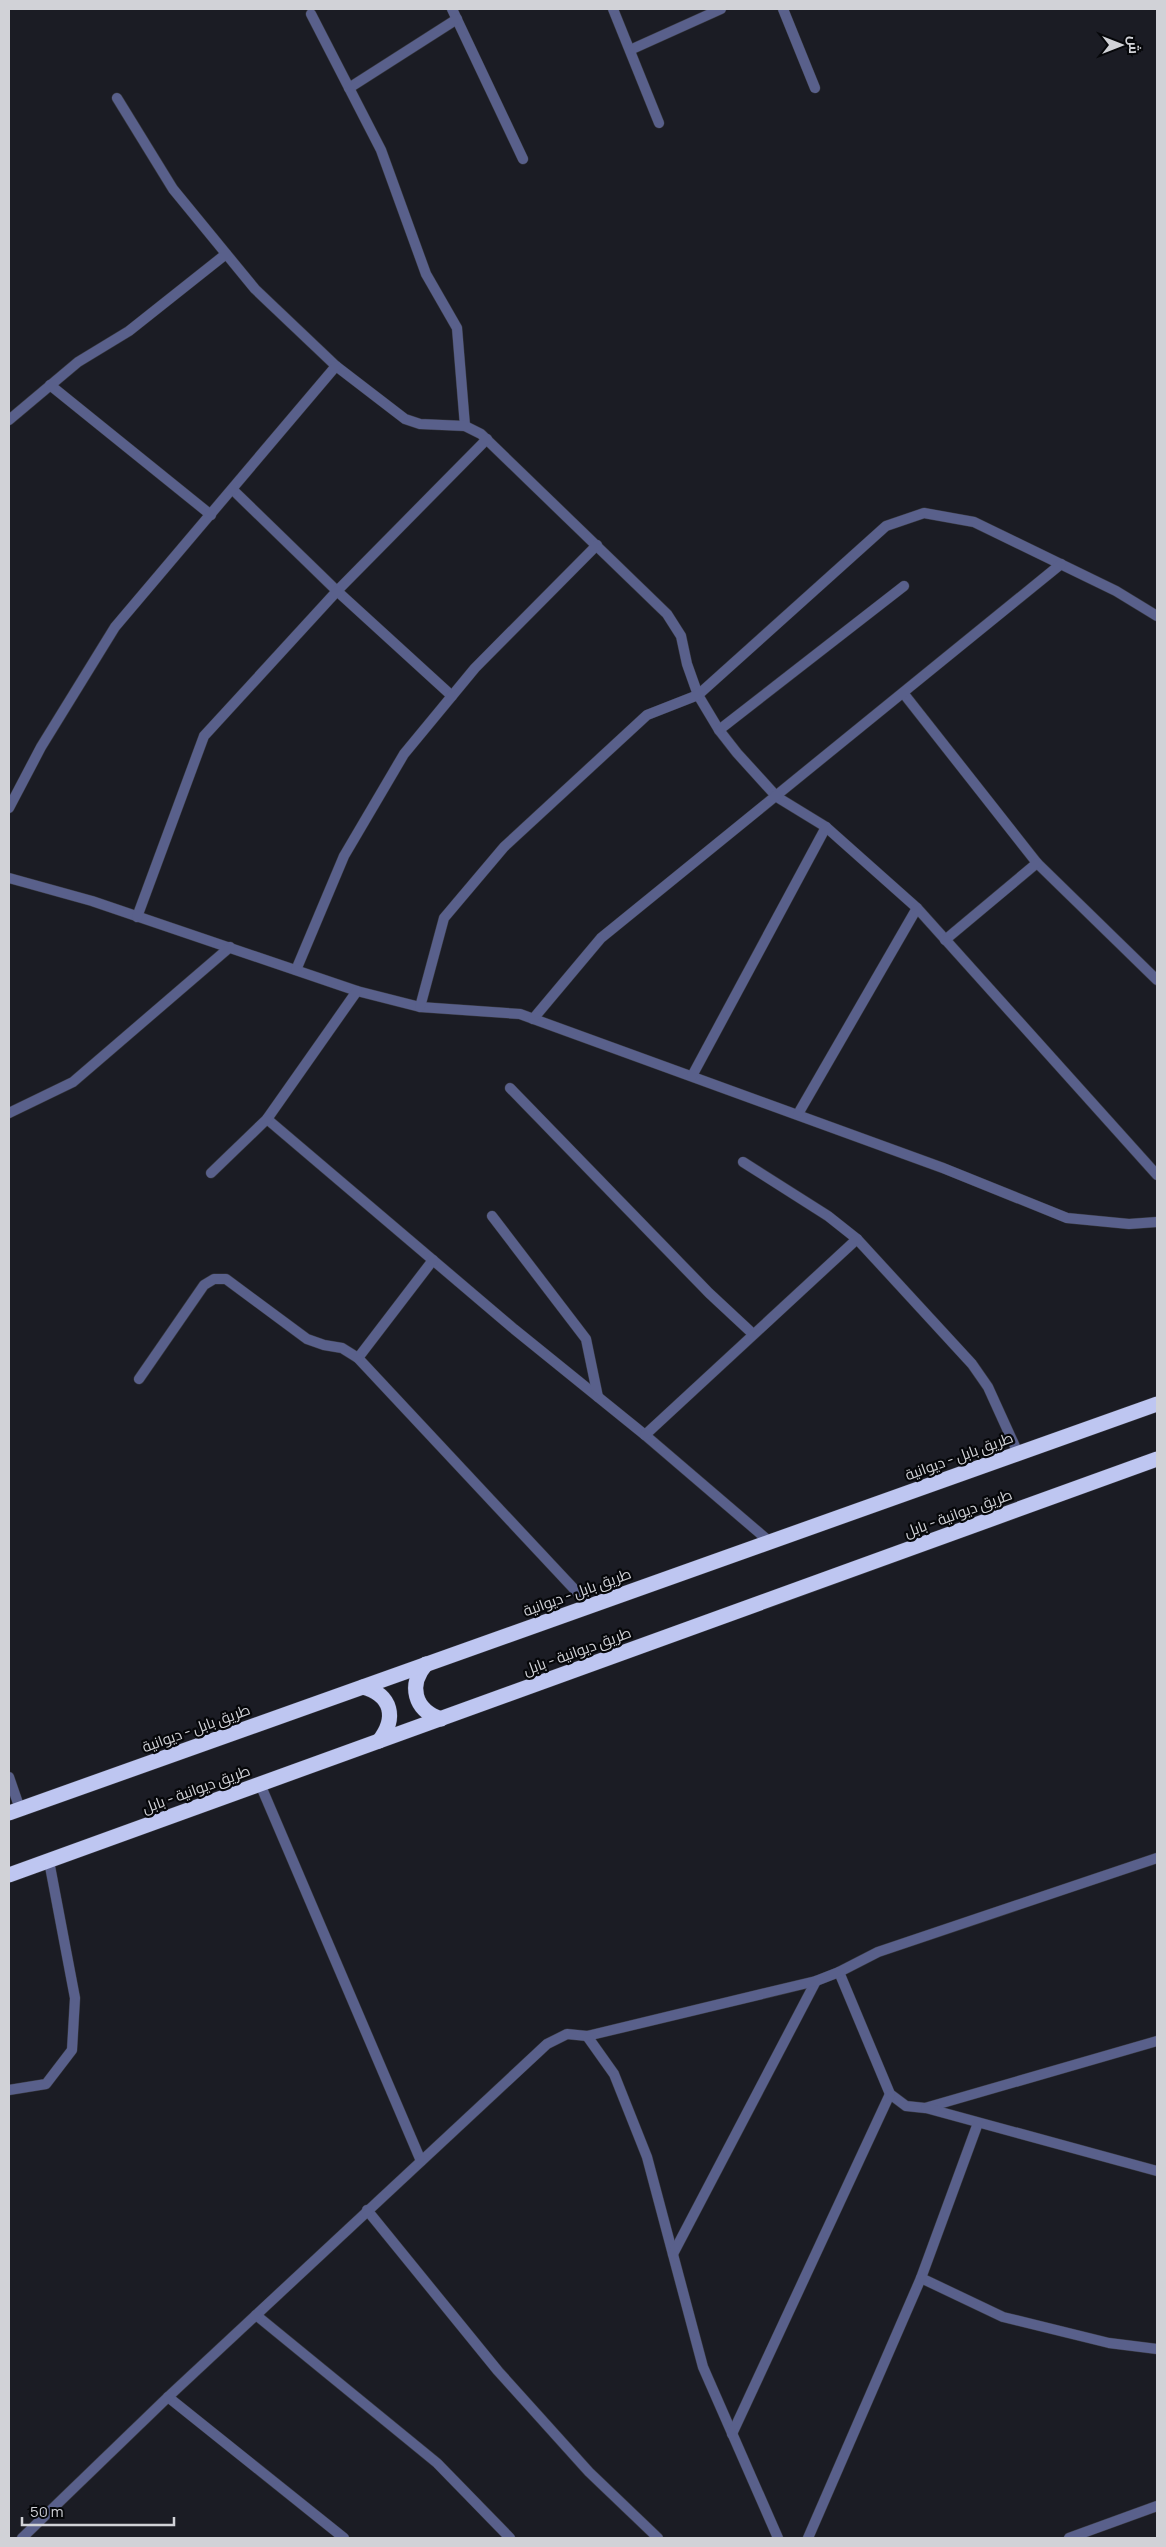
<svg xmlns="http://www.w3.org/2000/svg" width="1166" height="2547" font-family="Manrope,Cairo,sans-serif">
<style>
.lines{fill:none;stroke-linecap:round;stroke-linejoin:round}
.lane-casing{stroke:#383941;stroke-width:11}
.street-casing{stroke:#383941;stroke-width:11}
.highway-casing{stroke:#383941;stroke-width:16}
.lane{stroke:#59608b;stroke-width:10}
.street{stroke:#59608b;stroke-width:10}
.highway{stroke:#bec6f1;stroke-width:15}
.labels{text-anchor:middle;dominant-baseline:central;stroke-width:4.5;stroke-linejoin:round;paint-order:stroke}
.street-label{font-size:15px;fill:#d1d2d7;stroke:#06070a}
</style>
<rect width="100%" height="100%" fill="#1b1c24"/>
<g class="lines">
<defs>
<polyline id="lane" points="9,2090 46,2084 72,2050 75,1998 49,1861"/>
<g id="street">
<polyline points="452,9 523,159"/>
<polyline points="613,9 659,123"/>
<polyline points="783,9 815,88"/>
<polyline points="311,14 381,150 426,274 457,328 465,426"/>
<polyline points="630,50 721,9"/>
<polyline points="349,88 457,19"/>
<polyline points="117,98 173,189 255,289 336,366 405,419 420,424 465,426 481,434 667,614 681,636 687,664 698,695 719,730 737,753 777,797 826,827 917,908 1157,1175"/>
<polyline points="50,385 211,515"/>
<polyline points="9,420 78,362 129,331 226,254"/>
<polyline points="233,490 337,591 452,696"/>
<polyline points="904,694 1037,863 1157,980"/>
<polyline points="719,730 904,586"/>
<polyline points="9,808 41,747 115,627 336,366"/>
<polyline points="9,878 92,901 357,991 420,1007 520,1014 943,1168 1067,1218 1129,1224 1157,1222"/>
<polyline points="137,917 204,736 337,591 487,439"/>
<polyline points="945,940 1037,863"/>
<polyline points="296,970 344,856 404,754 475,668 597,545"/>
<polyline points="420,1007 444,918 504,847 647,715 698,695 886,526 924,513 974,522 1116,591 1157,616"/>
<polyline points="533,1019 601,938 1061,564"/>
<polyline points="692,1076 826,827"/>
<polyline points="510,1088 709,1293 753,1334"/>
<polyline points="9,1113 73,1082 230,947"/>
<polyline points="798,1114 917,908"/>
<polyline points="267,1119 514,1329 645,1435 770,1542"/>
<polyline points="743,1162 828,1216 857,1239 972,1364 988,1387 1018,1453"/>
<polyline points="211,1173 267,1119 357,991"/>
<polyline points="492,1216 586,1339 598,1397"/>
<polyline points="358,1358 433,1260"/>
<polyline points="139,1379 204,1285 214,1279 226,1279 307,1339 324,1345 342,1348 358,1358 590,1606"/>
<polyline points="645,1435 857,1239"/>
<polyline points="9,1777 20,1809"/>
<polyline points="260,1784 421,2161"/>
<polyline points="839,1972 890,2094 906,2106 925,2108 1157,2041"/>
<polyline points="587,2036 614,2074 647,2157 703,2367 778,2538"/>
<polyline points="926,2108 1157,2171"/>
<polyline points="367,2210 498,2371 589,2472 658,2538"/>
<polyline points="673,2254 816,1981"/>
<polyline points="921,2278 1003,2317 1109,2343 1157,2349"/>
<polyline points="256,2315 437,2463 510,2538"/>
<polyline points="168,2397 344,2538"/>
<polyline points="732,2434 890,2094"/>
<polyline points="22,2538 168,2397 547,2044 567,2034 587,2036 816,1981 839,1972 878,1952 1157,1858"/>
<polyline points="808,2538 921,2278 978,2123"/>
<polyline points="1069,2538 1157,2506"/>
</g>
<g id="highway">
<path d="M426 1664C408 1685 414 1710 441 1719"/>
<path d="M363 1687C392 1695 397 1718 379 1741"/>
<polyline points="9,1813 1157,1404"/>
<polyline points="9,1875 1157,1459"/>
</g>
</defs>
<use href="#lane" class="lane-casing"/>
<use href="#street" class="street-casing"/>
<use href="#highway" class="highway-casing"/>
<use href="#lane" class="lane"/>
<use href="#street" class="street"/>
<use href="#highway" class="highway"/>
</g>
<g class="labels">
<g class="street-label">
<text transform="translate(959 1456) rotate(-20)">طريق بابل - ديوانية</text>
<text transform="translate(958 1513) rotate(-20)">طريق ديوانية - بابل</text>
<text transform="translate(577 1592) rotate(-20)">طريق بابل - ديوانية</text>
<text transform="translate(577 1651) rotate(-20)">طريق ديوانية - بابل</text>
<text transform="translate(196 1728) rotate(-20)">طريق بابل - ديوانية</text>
<text transform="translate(196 1789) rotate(-20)">طريق ديوانية - بابل</text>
</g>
</g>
<rect width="1166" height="2547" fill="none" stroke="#d1d2d7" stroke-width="20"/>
<g transform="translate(1121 45) rotate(90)" stroke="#06070a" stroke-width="4" paint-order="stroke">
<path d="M0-4L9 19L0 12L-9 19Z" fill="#d1d2d7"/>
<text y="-8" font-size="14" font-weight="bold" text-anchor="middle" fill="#d1d2d7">ش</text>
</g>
<path d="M22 2517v8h152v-8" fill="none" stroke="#d1d2d7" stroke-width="2.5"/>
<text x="30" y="2517" font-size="15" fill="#d1d2d7" stroke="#06070a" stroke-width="4" paint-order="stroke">50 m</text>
</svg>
